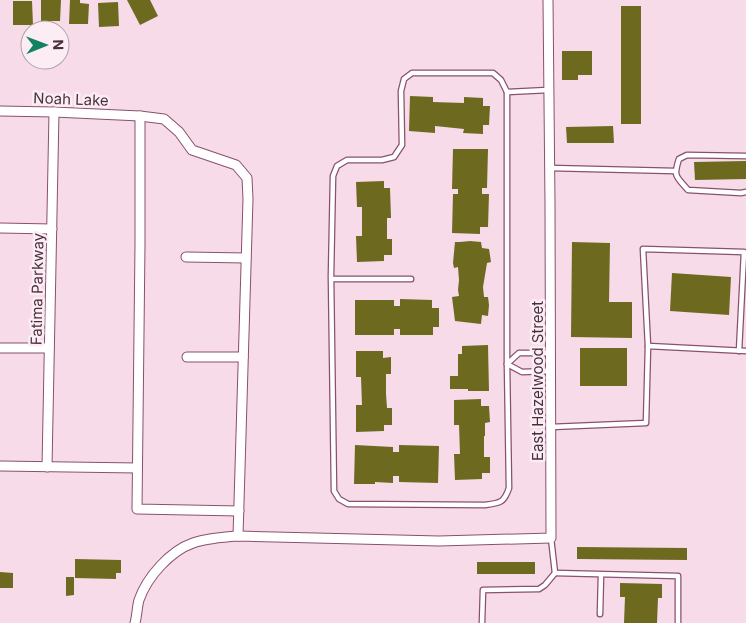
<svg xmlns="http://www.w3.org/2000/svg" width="746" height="623" font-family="Inter,sans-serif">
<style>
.building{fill:#6d691f}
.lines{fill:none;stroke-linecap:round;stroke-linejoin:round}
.lane-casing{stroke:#89506f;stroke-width:7}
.street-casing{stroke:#89506f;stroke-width:11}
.lane{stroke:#fff;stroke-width:4.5}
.street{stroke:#fff;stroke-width:9}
.labels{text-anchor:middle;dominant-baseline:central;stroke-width:5;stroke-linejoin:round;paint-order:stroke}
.street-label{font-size:15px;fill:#492f3d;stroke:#fbedf3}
</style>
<rect width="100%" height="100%" fill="#f7dbe9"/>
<g class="building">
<polygon points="41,0 61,0 60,21 41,21"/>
<polygon points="70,0 80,0 80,3 89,4 88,24 69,24"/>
<polygon points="127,0 150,0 158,16 140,25"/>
<polygon points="13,1 32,1 33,25 13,25"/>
<polygon points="118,2 119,26 99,27 98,3"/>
<rect x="621" y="6" width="20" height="118"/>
<polygon points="562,51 592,51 592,75 578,75 578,80 562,80"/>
<polygon points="410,96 433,97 433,102 464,103 464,97 483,98 483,106 490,106 489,125 483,125 483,134 463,133 464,129 435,126 435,133 409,131"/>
<polygon points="613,126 614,143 567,143 566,127"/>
<polygon points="453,149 488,149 487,188 482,188 482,194 489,194 488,227 480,227 480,234 452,233 453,194 458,194 458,189 452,189"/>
<polygon points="746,161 746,179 695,180 694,162"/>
<polygon points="384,181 384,188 390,188 391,218 387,218 387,239 392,239 392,255 384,255 384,261 357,262 356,236 362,236 362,207 357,207 356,182"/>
<polygon points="470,241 481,242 482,248 489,249 491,262 487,263 483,287 484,297 488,297 489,305 488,316 482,315 481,324 455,321 452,297 459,296 458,290 459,280 458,267 454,268 453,263 455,242 460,242"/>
<polygon points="572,242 610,243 609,302 632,302 632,338 571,337"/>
<polygon points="672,273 731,277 729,315 670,311"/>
<polygon points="400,299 432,300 432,308 439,308 439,327 433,327 433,335 400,335 400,329 394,329 394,335 355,335 355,300 394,300 394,306 400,306"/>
<polygon points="488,345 489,391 468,391 468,389 450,389 450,376 458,376 458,354 462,354 462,346"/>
<rect x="580" y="348" width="47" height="38"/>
<polygon points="356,351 383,351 383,358 391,357 391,374 386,374 386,394 387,408 392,408 392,425 384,425 384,431 356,432 356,405 362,405 361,377 356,377"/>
<polygon points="481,399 481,406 489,406 490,422 485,423 485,436 484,436 484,457 490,457 490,473 482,473 482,479 455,480 454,454 460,454 459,425 454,425 454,400"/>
<polygon points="355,445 393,447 393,452 399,452 399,445 439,446 438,483 399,482 399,476 393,476 393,483 375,482 375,484 354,484"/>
<polygon points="577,547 687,548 687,560 577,559"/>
<polygon points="75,559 121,560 121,573 116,573 116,579 75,578"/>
<rect x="477" y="562" width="58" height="12"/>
<polygon points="0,572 13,573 13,588 0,588"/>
<polygon points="66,577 74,577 74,595 66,596"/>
<polygon points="620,583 662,584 662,598 658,598 657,623 624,623 625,597 620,597"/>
</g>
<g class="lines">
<defs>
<g id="lane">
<path d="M412 73H493L501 80 507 92V364L509 488C504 503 500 503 485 505L348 504 339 499 334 491 331 276 333 176 337 166 347 160H382L394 157 402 145 401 91 404 79Z"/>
<polyline points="507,92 548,90"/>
<path d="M746 156 687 155 679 159C673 177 676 176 688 190L741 193 746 192"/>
<polyline points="550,168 675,171"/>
<polyline points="332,279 411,279"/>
<polyline points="648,346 643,249 744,252 739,351"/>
<polyline points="550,371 522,372 507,364 519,353 551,353"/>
<polyline points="551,427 646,423 648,346 746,351"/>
<polyline points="555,573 678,576 678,623"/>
<polyline points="600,614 601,575"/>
<polyline points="482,623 483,590 539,589 545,585 555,573 551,538"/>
</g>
<g id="street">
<polyline points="0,111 54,112 140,116 164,119 179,132 192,150 236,165 247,178 248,199 238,536"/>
<polyline points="140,116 140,244 137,509 239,511"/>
<polyline points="0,228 52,229"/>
<polyline points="186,257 246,258"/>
<polyline points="0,348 49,348"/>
<polyline points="187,357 243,357"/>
<polyline points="0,466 137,468"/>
<polyline points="47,467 54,112"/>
<path d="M135 623C137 616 137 607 139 600 147 577 170 551 193 543 208 538 223 537 238 536L439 541 551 538 550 204 548 0"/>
</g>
</defs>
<use href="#lane" class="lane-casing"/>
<use href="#street" class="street-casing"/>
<use href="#lane" class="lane"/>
<use href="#street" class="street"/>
</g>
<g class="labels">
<g class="street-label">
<text transform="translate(71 99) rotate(2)">Noah Lake</text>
<text transform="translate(37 289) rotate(-89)">Fatima Parkway</text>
<text transform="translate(537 381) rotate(-90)">East Hazelwood Street</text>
</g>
</g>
<g transform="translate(45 45) rotate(89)"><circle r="24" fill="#fbedf3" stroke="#b4a1aa"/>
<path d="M0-4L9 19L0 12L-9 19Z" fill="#118362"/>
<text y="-8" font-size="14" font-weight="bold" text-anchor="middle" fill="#492f3d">N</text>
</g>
</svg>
